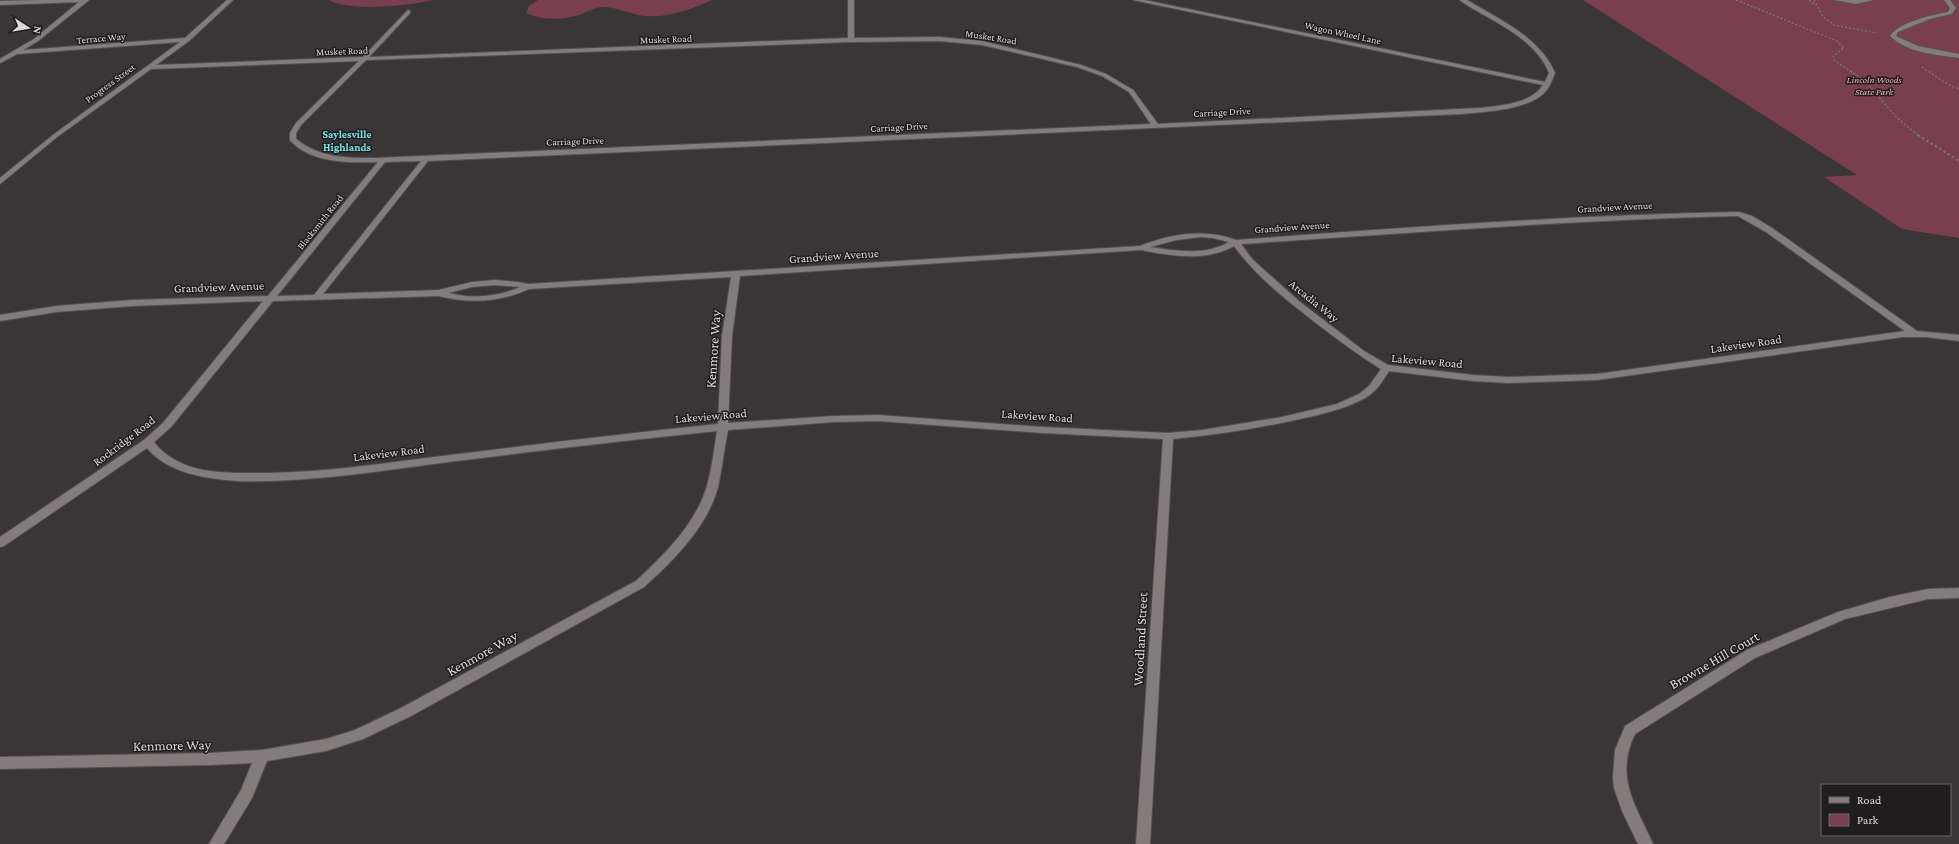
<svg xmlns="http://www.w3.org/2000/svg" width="1959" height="844" font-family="'Crimson Pro',serif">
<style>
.green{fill:#7a3f4e}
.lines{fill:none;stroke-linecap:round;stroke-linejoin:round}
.lane-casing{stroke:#555151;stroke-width:2}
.street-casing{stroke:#555151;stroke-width:2}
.path-far1{stroke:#777373;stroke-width:1.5;stroke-dasharray:2 2;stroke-linecap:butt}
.path{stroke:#777373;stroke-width:2;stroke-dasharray:2.5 2.5;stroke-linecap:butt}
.lane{fill:#837c7d;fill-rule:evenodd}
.street{fill:#837c7d;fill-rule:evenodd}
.labels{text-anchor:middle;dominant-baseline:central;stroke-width:3;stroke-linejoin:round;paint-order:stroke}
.far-street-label{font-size:10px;fill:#dbd8d8;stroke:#1f1d1d}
.far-park-label{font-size:10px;font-style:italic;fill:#f7acbc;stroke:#1f1d1d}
.far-neighbourhood-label{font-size:11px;font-weight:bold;fill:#77e3e8;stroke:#1f1d1d}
.street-label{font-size:12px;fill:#dbd8d8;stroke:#1f1d1d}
.near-street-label{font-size:14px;fill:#dbd8d8;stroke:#1f1d1d}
</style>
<rect width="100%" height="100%" fill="#3a3536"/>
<g class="green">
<path d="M328 0H434C406 6 353 12 328 0Z"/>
<path d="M538 0H712C690 10 662 20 638 15 626 12 615 7 602 7 596 7 588 11 582 14 563 20 544 21 526 13L529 6Z"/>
<polygon points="1583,0 1959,0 1959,238 1902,229 1824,177 1857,175"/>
</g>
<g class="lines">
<defs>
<polygon id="lane" points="1834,0 1873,0 1856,4"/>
<g id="street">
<path d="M42 0H89L38 41 23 50 185 38 227 0H233L189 41 156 65 363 57 408 10 410 11V13L369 57 848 38V0H854V38L940 37 982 41 1081 65 1106 74 1133 90 1158 124 1479 108C1499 106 1531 104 1543 85L1133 0H1144L1545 82 1549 73C1538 45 1509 29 1484 15 1476 10 1467 6 1460 0H1467C1498 19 1540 37 1555 73 1552 80 1550 87 1545 92 1528 110 1484 112 1461 114L428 161 323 294 439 290 472 282 495 280 517 282 528 284 1140 246C1170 234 1204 228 1236 240 1403 228 1571 215 1739 212L1752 216 1772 228 1917 331 1959 335V341L1926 337H1903L1597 380 1508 383 1473 381 1389 371C1382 382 1376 392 1365 398 1345 409 1322 414 1300 419 1259 428 1216 435 1173 439L1150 844H1136L1163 439 1043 433 878 421 834 422 728 430C724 449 722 469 718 487 708 526 673 561 644 587L411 716 363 739 326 751 267 761 252 798 224 844H209L241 790 252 763 210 765 0 769V757L210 753 262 750 326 739 355 730 401 708 636 581C664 555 694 526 706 489 712 470 714 450 717 431 627 440 537 451 448 462 378 471 308 483 238 481 206 479 168 473 147 448L4 546 0 547V537L144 440 163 423 263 301 132 306 56 312 0 321V315L56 306 132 300 268 296 378 162C349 163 310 163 290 140V133L296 123 359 61 151 69 57 137 0 184V178L53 135 180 42 17 54 0 63V59L34 39 79 2 0 5V1ZM940 41 982 45 1077 67 1102 76 1129 92 1151 124 375 158C347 158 319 158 296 139V133L301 125 366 60 851 42ZM421 161 314 295 277 296 385 162ZM1738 216 1766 232 1905 331 1597 374 1508 377 1473 375 1388 365 1364 351 1300 302 1253 260 1241 244C1406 233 1572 220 1738 216ZM1201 237 1213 238 1229 242C1205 256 1176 251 1150 247L1176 240ZM1234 246C1256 276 1286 300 1316 323 1337 339 1358 355 1381 369L1369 386 1359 394 1337 404 1282 417 1202 430 1168 433 1043 427 878 415 834 416 728 423 732 336 740 276 1141 250C1172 256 1206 262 1234 246ZM731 277 722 336 718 424C621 434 523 446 426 458 374 465 322 472 269 473 247 473 225 474 203 470 184 466 166 458 154 442L171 427 273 301 439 296C470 304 500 302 529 289ZM495 285 520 287C498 297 472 299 448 293L472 287Z"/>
<path d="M1944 0H1950L1956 8 1952 14 1930 19 1898 32 1896 36 1918 46 1959 54V58C1937 55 1907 53 1890 36 1899 22 1932 15 1948 12L1950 8Z"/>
<path d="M1959 588V598L1928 599 1845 619 1755 658 1635 734C1614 778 1636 805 1653 844H1638L1622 811 1614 788 1613 777 1615 750 1625 726 1747 650 1838 612 1890 597 1928 589Z"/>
</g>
</defs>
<use href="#lane" class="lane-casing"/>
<use href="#street" class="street-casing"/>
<g class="path-far1">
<polyline points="1736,0 1837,41 1844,48 1833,56 1834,60 1866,82 1897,118 1919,136"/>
<polyline points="1809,0 1815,5"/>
<polyline points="1814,0 1823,17 1834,25 1877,33"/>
<polyline points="1922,67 1947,84 1959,89"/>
</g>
<polyline class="path" points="1918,135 1959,161"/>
<use href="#lane" class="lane"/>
<use href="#street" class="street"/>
</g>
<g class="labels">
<g class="far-street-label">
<text transform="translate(1343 33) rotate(12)">Wagon Wheel Lane</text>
<text transform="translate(991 37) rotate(9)">Musket Road</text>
<text transform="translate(101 38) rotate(-5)">Terrace Way</text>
<text transform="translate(666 39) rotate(-2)">Musket Road</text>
<text transform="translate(342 51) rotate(-2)">Musket Road</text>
<text transform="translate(110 83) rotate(-36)">Progress Street</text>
<text transform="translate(1222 112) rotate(-3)">Carriage Drive</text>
<text transform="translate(899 127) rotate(-3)">Carriage Drive</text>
<text transform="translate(575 141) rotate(-2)">Carriage Drive</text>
<text transform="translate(1615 207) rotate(-3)">Grandview Avenue</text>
<text transform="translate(320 222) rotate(-51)">Blacksmith Road</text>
<text transform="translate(1292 227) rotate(-4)">Grandview Avenue</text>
</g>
<g class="far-park-label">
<text x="1874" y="79">Lincoln Woods<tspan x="1874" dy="12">State Park</tspan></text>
</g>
<g class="far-neighbourhood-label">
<text x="347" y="134">Saylesville<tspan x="347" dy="13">Highlands</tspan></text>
</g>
<g class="street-label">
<text transform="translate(834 256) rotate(-4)">Grandview Avenue</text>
<text transform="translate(219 287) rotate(-2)">Grandview Avenue</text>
<text transform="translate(1314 301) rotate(39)">Arcadia Way</text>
<text transform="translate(1746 344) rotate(-8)">Lakeview Road</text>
<text transform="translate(1427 361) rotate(5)">Lakeview Road</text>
<text transform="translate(711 416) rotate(-5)">Lakeview Road</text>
<text transform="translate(1037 416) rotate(4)">Lakeview Road</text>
<text transform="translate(124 441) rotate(-37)">Rockridge Road</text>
<text transform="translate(389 453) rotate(-7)">Lakeview Road</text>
</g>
<g class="near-street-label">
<text transform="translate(713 349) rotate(-86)">Kenmore Way</text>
<text transform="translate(1140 639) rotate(-87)">Woodland Street</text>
<text transform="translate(482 653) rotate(-29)">Kenmore Way</text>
<text transform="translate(1714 660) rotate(-30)">Browne Hill Court</text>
<text transform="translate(172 745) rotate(-1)">Kenmore Way</text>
</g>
</g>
<rect x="1821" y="784" width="130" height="52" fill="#1f1d1d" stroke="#6a6868"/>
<rect x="1829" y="797" width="20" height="6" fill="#837c7d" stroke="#6a6868"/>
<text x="1857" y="804" font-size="12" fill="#dbd8d8">Road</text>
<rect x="1829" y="814" width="20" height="12" fill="#7a3f4e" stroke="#6a6868"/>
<text x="1857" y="824" font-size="12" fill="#dbd8d8">Park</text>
<g transform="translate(28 28) rotate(102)" stroke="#1f1d1d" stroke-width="3" paint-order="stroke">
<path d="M0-3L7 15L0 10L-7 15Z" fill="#dbd8d8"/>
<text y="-6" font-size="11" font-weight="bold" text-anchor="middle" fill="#dbd8d8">N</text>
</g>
</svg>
